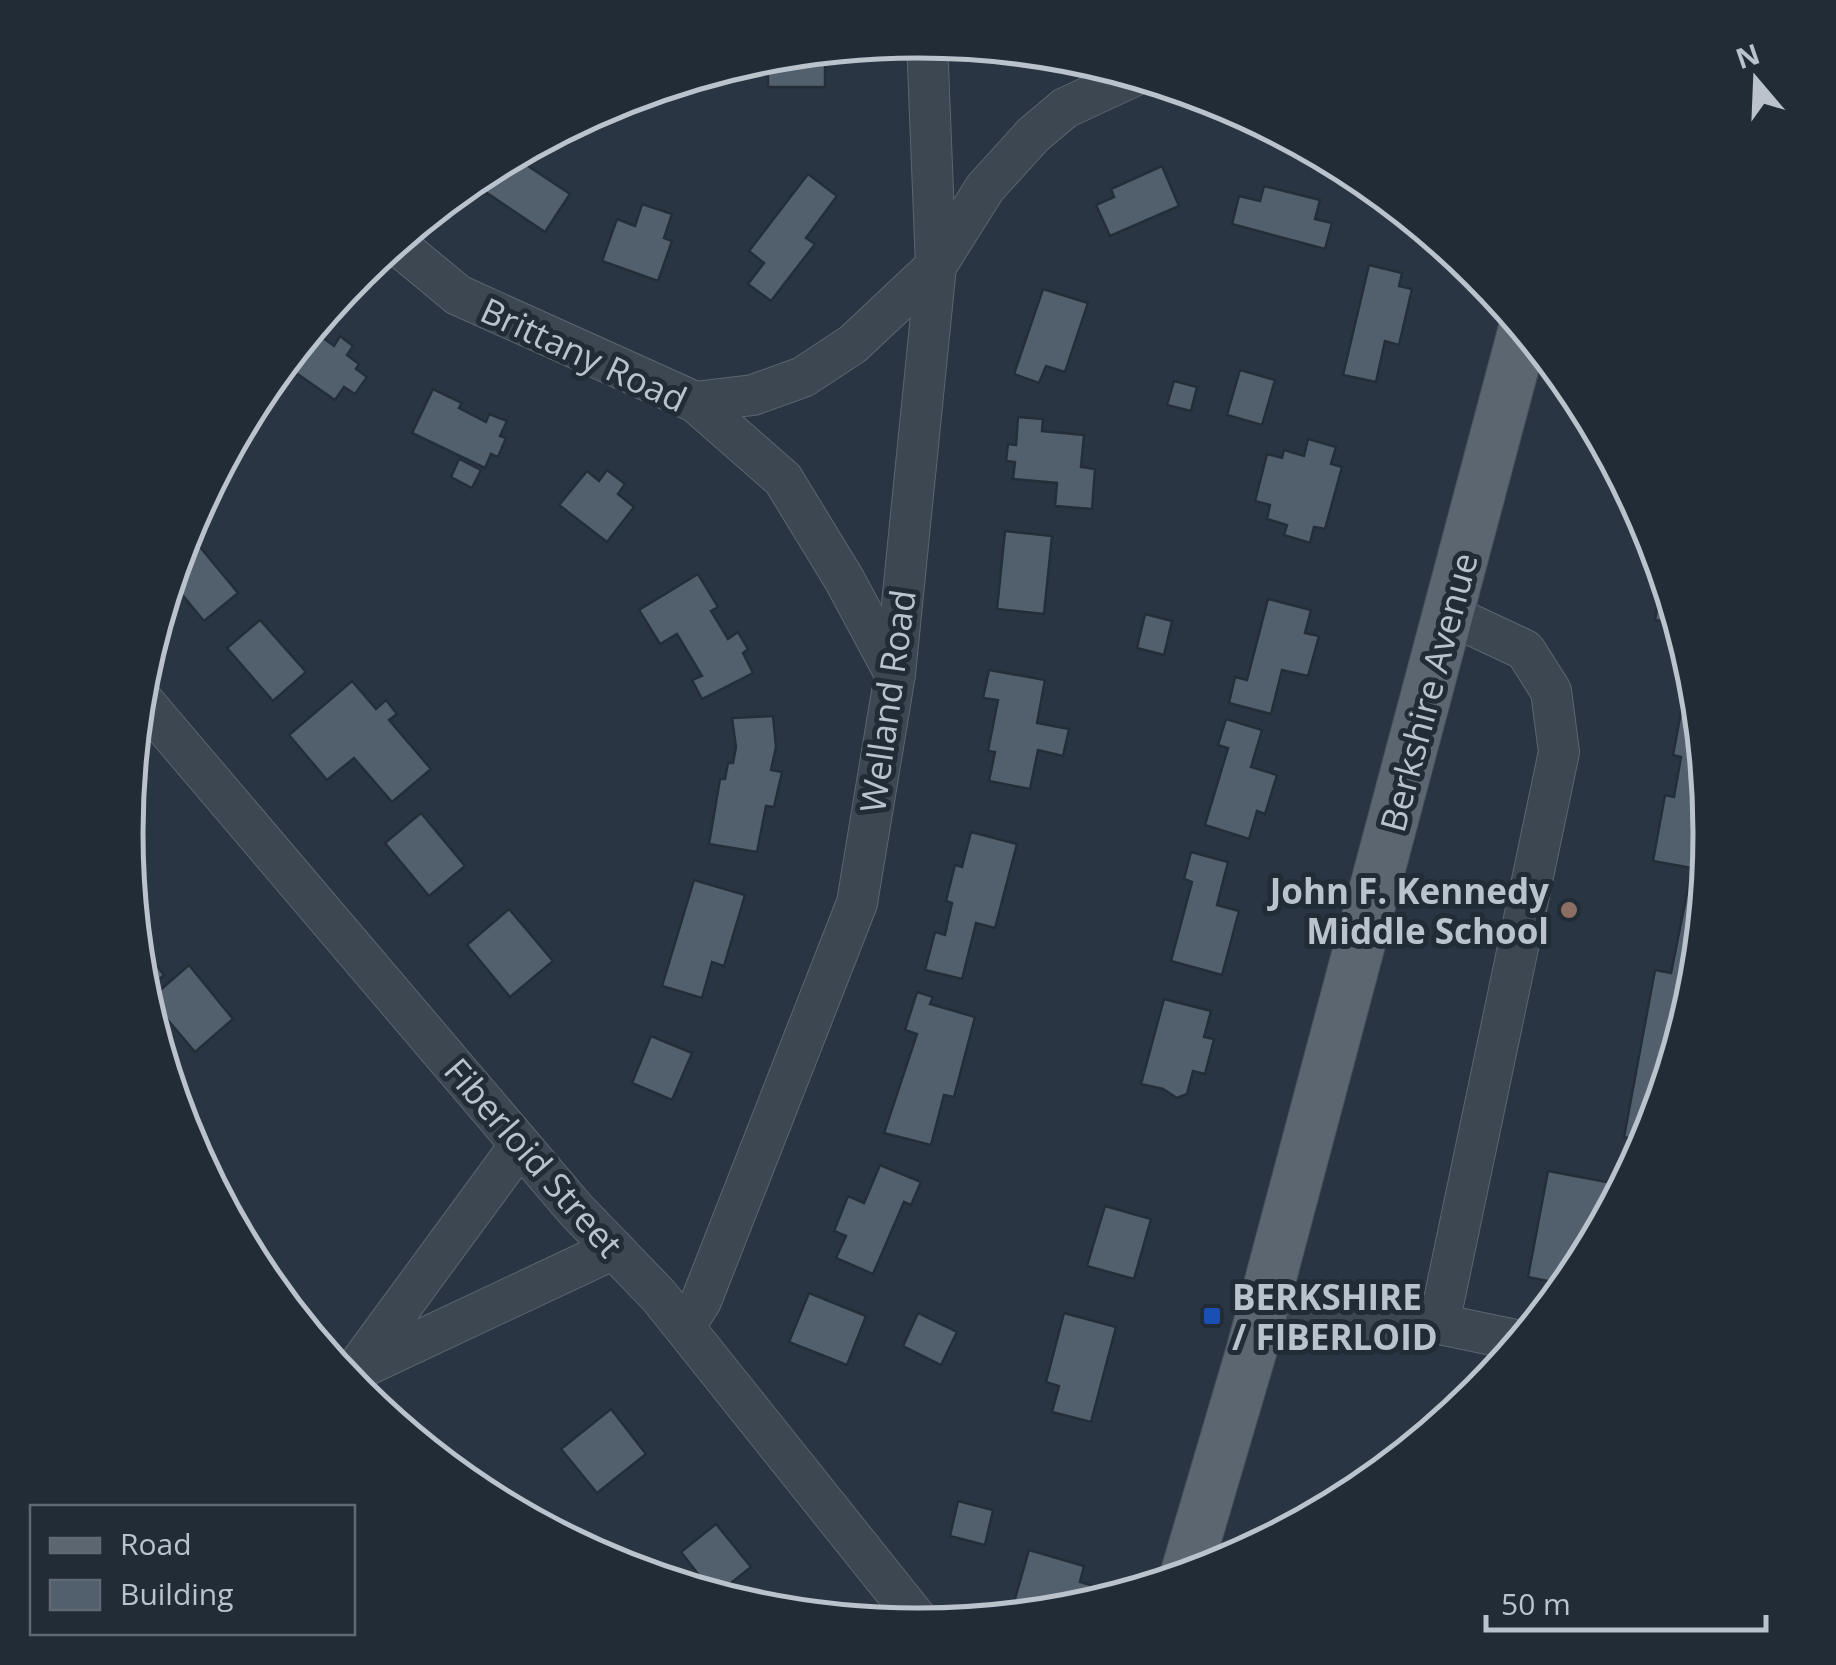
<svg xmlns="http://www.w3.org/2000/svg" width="1836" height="1665" font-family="'Open Sans',sans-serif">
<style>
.building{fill:#52606d;stroke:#242e39;stroke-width:2.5}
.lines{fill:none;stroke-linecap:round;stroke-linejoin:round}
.minor-casing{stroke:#5b656f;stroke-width:42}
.major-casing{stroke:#47505b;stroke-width:52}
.minor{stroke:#3d4752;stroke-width:40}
.major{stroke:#5b6671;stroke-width:50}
.education-dot{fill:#8d6e63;stroke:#222c37;stroke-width:4}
.transit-dot{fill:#1a4fb4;stroke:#222c37;stroke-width:4}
.labels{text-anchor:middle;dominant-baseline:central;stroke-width:10;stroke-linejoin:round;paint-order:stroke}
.street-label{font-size:35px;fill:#bac2cc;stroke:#222c37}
.poi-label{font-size:35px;font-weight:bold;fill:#bac2cc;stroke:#222c37;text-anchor:end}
.rim{fill:none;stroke:#bac2cc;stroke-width:5}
</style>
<rect width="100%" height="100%" fill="#293542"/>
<g class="building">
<polygon points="825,49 825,87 768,87 768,67 762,67 761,56"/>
<polygon points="519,151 523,154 519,160 570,194 545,232 469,181"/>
<polygon points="1162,166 1179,206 1110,236 1096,205 1114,197 1111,189"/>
<polygon points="808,174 837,196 806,238 815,244 771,301 748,284 764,263 749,251"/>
<polygon points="1264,186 1320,200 1315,219 1332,223 1325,249 1232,224 1239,196 1260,201"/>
<polygon points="642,204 672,214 664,238 672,241 658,281 602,261 617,219 635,226"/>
<polygon points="1369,265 1402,273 1399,286 1412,289 1399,345 1385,341 1376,382 1343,375"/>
<polygon points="1043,289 1088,303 1065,372 1046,366 1039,383 1014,374"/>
<polygon points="311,329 334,346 340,336 353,346 347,355 359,364 356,369 367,377 355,394 344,387 335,400 283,364"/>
<polygon points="1240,370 1275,380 1262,425 1227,415"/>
<polygon points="1174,381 1197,387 1191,411 1167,405"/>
<polygon points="433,389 462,403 459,408 486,422 489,414 507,421 500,436 506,438 498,457 491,454 485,468 412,433"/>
<polygon points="1018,417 1043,419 1042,431 1084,435 1081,467 1095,469 1092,509 1055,506 1057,483 1013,479 1015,462 1006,461 1008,444 1016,445"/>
<polygon points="1308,439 1336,447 1331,464 1342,467 1325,529 1314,527 1310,543 1284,535 1287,525 1267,519 1270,505 1255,501 1267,454 1282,458 1284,450 1304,456"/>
<polygon points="459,459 481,470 472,488 451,477"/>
<polygon points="607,470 625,484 618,494 634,507 607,542 559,505 587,471 599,481"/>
<polygon points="1005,531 1052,536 1044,614 997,609"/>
<polygon points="191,536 238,593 204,621 170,580 181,544"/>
<polygon points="1663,573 1682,633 1674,631 1675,623 1655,620"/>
<polygon points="698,574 718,607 711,611 728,639 738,632 748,649 743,653 753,673 702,699 692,680 702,676 677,634 660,644 639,610"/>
<polygon points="1268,599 1311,610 1305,633 1319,636 1308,676 1282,670 1271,714 1229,703 1235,677 1247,680"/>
<polygon points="1145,614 1172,621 1164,655 1137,648"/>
<polygon points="260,620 306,672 273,701 227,648"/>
<polygon points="989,670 1045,680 1037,723 1069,729 1063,756 1038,750 1030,789 989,781 995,752 988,751 998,700 983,698"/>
<polygon points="352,681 376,709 386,700 397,714 389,720 431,769 392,802 354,758 327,780 289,735"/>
<polygon points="1696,684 1710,833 1695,988 1650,1136 1577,1273 1567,1285 1528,1277 1548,1171 1623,1185 1632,1139 1624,1137 1655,970 1671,973 1692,868 1653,861 1665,795 1674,797 1681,757 1673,755 1685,691 1694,692"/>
<polygon points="773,716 776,747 771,770 782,772 774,807 766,806 757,852 709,844 720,779 725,779 728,763 733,763 736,747 732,718"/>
<polygon points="1226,719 1262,730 1251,767 1277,775 1265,814 1257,811 1249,839 1205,825 1228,748 1218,745"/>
<polygon points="421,813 465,866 429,896 385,843"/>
<polygon points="971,832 1017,844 995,928 976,923 962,979 925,970 935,932 945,935 952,903 946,901 955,865 962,867"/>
<polygon points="1191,852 1228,862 1217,905 1239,911 1222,975 1171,961 1192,882 1184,879"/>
<polygon points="694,880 745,895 724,966 712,962 702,998 662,986"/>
<polygon points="509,909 553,961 510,997 467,945"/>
<polygon points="149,956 164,975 143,994 139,965"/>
<polygon points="189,965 233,1019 195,1052 150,999"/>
<polygon points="917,992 933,997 930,1004 975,1017 954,1097 944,1095 931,1145 884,1133 917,1034 905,1030"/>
<polygon points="1164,999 1211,1011 1204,1037 1214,1039 1205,1074 1193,1071 1187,1094 1177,1098 1163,1089 1141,1084"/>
<polygon points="651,1036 692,1053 672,1100 632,1083"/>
<polygon points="880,1165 921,1182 911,1205 904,1202 873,1274 836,1258 846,1236 834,1231 848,1196 864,1203"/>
<polygon points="1105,1206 1151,1219 1134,1279 1087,1266"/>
<polygon points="809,1293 866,1316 847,1365 789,1342"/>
<polygon points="918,1313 957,1332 941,1365 903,1346"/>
<polygon points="1064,1313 1116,1327 1091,1422 1052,1412 1059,1386 1046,1382"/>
<polygon points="611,1409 646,1454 597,1493 561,1449"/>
<polygon points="958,1501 993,1510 985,1545 950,1536"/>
<polygon points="716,1524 751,1567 716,1595 701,1586 705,1583 681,1552"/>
<polygon points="1029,1550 1084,1566 1080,1582 1094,1586 1088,1605 1072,1610 1010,1616"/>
</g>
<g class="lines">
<defs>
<g id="minor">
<polyline points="394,242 458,295 695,402 783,479 844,579 895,674"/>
<polyline points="695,402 753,395 803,377 853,344 936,266 985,188 1033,135 1065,108 1136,75"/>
<polyline points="139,696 576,1210 659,1296 922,1625"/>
<polyline points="1260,1319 1439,1324 1521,1341"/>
<polyline points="1439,1324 1559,752 1551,691 1525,650 1448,614"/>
<polyline points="684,1327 701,1301 857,903 895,674 936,266 927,41"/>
<polyline points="361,1368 614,1249"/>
<polyline points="347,1381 520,1145"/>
</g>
<polyline id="major" points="1185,1576 1252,1349 1524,328"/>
</defs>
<use href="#minor" class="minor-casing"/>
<use href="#major" class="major-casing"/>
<use href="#minor" class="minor"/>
<use href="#major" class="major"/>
</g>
<circle class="education-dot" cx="1569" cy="910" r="10"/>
<rect class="transit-dot" x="1202" y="1306" width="20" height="20" rx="5"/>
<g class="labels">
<g class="street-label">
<text transform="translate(584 354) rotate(25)">Brittany Road</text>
<text transform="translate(1428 692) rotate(-75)">Berkshire Avenue</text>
<text transform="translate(887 701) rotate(-82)">Welland Road</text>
<text transform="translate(534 1157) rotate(49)">Fiberloid Street</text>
</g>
<g class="poi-label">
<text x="1549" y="890">John F. Kennedy<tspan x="1549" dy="40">Middle School</tspan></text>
<text x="1232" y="1296" text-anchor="start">BERKSHIRE<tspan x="1232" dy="40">/ FIBERLOID</tspan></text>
</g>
</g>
<path d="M0 0H1836V1665H0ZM143 833a775 775 0 1 1 1550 0a775 775 0 1 1-1550 0Z" fill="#222c37" fill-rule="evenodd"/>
<path class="rim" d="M143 833a775 775 0 1 1 1550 0a775 775 0 1 1-1550 0Z"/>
<rect x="30" y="1505" width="325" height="130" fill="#222c37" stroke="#5f6873" stroke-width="2.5"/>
<rect x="50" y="1538" width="50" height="15" fill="#5b6671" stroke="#5f6873" stroke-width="2.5"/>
<text x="120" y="1555" font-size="30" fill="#bac2cc">Road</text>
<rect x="50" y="1580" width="50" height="30" fill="#52606d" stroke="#5f6873" stroke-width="2.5"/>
<text x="120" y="1605" font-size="30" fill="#bac2cc">Building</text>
<g transform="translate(1756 80) rotate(341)" stroke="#222c37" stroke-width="8" paint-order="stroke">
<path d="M0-8L18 38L0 25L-18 38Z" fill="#bac2cc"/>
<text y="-15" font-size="28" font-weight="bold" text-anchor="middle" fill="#bac2cc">N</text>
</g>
<path d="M1486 1615v15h280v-15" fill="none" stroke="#bac2cc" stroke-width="5"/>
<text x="1501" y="1615" font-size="30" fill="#bac2cc" stroke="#222c37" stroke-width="8" paint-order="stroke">50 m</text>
</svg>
